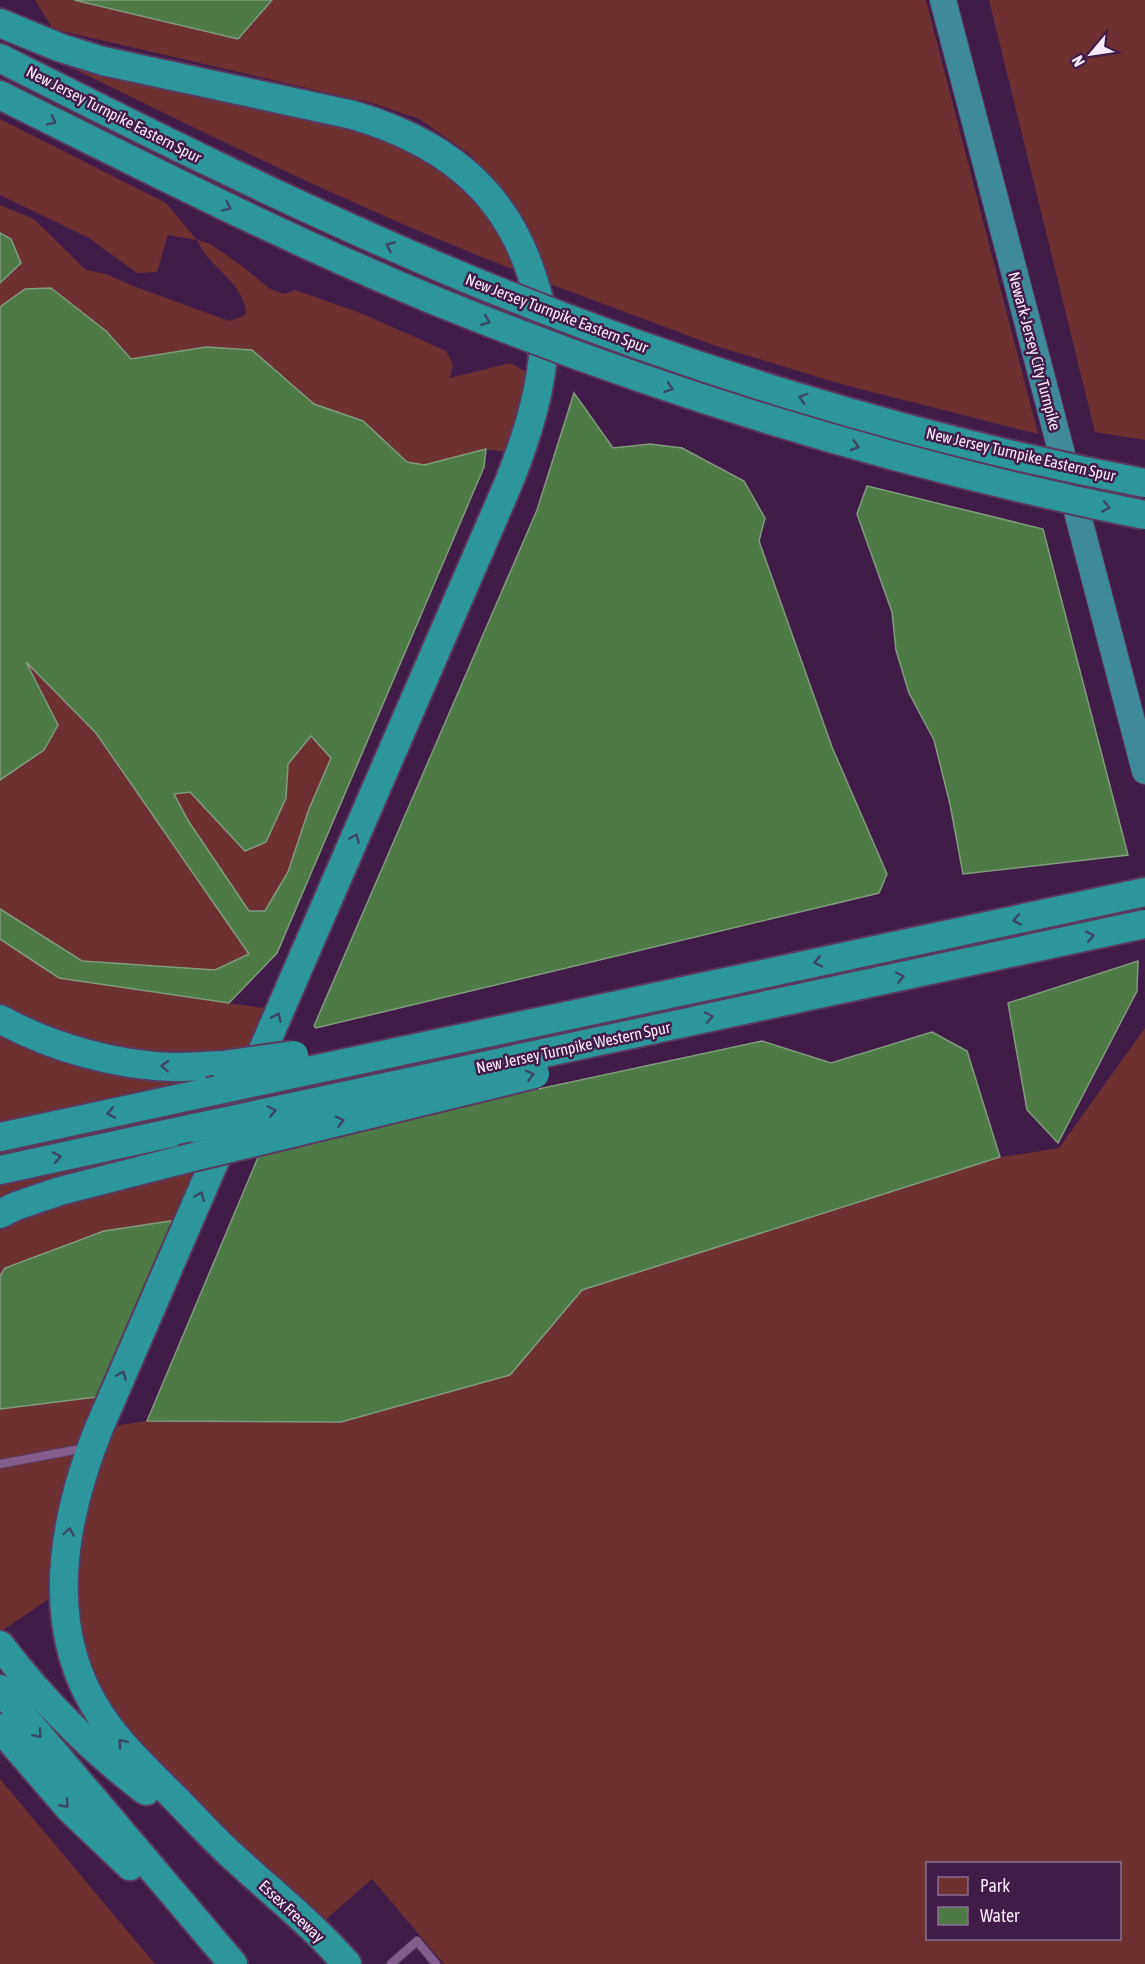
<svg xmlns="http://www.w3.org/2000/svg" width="1145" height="1964" font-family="'Asap Condensed',sans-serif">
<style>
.green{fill:#6e3132;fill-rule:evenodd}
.water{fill:#4d7a45;stroke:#819b7d;stroke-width:1.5;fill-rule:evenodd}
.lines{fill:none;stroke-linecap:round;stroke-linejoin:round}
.service-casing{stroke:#593a5f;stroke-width:10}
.trunk-casing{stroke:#593a5f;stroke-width:28}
.motorway-casing{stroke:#593a5f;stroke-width:32}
.service{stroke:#855d8d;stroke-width:8}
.trunk{stroke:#3e8a9a;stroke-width:26}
.motorway{stroke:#2d969d;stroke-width:28}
.motorway-bridge-casing{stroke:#593a5f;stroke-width:32;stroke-linecap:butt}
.motorway-bridge{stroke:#2d969d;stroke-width:28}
.oneway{stroke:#3a4766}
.labels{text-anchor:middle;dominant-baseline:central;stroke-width:5;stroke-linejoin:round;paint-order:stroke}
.street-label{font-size:16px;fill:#fbe9ff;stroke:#411c48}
</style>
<rect width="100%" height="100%" fill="#411c48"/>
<g class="green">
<polygon points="35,0 74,0 238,39 272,0 926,0 1038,434 841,384 716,346 550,284 534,238 471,155 419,119 372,103 53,29"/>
<polygon points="989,0 1145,0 1145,440 1095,432"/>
<path d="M11 38 397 136 479 195 520 272C346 205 179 120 11 38Z"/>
<path d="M0 119 166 203 197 240 210 244 242 266 270 289 284 294 295 290 363 314 446 351 453 365 450 378 510 363 528 373 525 398 507 452 486 449 424 465 407 462 363 421 314 404 252 350 206 347 131 359 106 331 51 288 25 289 0 307V283L21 263 11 239 0 233V205L34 219 86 270 106 274 133 286 229 321 242 317 246 313C244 282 208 267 197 240L168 235 157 272 137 273 89 238 0 195Z"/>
<polygon points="24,660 96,733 249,954 215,970 81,961 0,909 0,780 44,750"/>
<polygon points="310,736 331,757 309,809 288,872 265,911 249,911 189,822 174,794 190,792 286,798 288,764"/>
<polygon points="0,939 59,978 270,1009 171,1221 104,1231 5,1268 0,1276"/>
<path d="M1145 1028V1964H444L372 1879 314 1930 120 1741 62 1590 0 1632V1409L104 1396 100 1428 147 1421 341 1422 510 1375 581 1290 997 1158 1059 1148ZM928 1864H1120V1938H928Z"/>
<polygon points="0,1779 155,1964 0,1964"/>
</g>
<g class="water">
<polygon points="74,0 272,0 238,39"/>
<polygon points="0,233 11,239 21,263 0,283"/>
<path d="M51 288 106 331 131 359 206 347 252 350 314 404 363 421 407 462 424 465 486 449 484 467 277 953 229 1003 59 978 0 939V909L82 961 215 970 249 954 96 733 26 662 58 725 44 750 0 780V307L25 289ZM311 736 331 758 309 809 288 872 265 911H249L189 822 174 794 190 792 245 851 266 842 286 798 288 764Z"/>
<polygon points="574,393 613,448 650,444 682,448 744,481 765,518 759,541 832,747 887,874 879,893 316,1028 314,1026 537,510"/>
<polygon points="867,486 1043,529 1128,855 963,874 950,804 934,740 909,693 896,650 892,612 857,514"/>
<polygon points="1138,961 1137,991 1058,1143 1027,1110 1008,1003"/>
<polygon points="932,1032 967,1051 1000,1157 582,1290 510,1375 341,1422 147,1421 259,1155 324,1140 324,1135 762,1041 831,1063"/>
<polygon points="171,1221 168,1239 104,1396 0,1409 0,1276 5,1268 104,1231"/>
</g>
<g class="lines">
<defs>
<g id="service">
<polyline points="0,1464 85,1448"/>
<polyline points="391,1964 417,1941 436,1964"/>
</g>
<polyline id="trunk" points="943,0 1145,771"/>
<g id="motorway">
<path d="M0 23 61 48 103 61 353 115C437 140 501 184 530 270 538 292 544 317 544 341 542 390 527 436 509 482L99 1428C62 1521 42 1628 101 1716 121 1746 148 1771 174 1797 195 1818 215 1841 238 1861 275 1895 314 1926 347 1964"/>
<path d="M0 58C146 132 293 205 444 269"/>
<path d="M0 95C143 166 284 238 431 299"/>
<polyline points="721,983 1145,892"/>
<path d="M0 1019C51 1047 114 1065 172 1067 189 1067 206 1066 223 1065"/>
<polyline points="0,1137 209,1092"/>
<polyline points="0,1170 194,1128"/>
<polyline points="0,1214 16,1206 60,1191 181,1160"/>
<path d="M0 1645C41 1699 92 1750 146 1791"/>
<polyline points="0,1689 233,1964"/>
<polyline points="0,1728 70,1809 130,1866"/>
</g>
</defs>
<use href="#service" class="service-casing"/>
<use href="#trunk" class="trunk-casing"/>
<use href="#motorway" class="motorway-casing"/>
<use href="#service" class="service"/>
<use href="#trunk" class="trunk"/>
<use href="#motorway" class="motorway"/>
<defs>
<g id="motorway-bridge">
<path d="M444 269C666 363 907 438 1145 483"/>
<path d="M431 299C662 393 900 466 1145 515"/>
<polyline points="223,1065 294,1055"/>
<polyline points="209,1092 721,983"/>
<polyline points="194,1128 1145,924"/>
<polyline points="181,1160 535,1074"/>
</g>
</defs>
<use href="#motorway-bridge" class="motorway-bridge-casing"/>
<use href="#motorway-bridge" class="motorway-bridge"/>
</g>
<defs><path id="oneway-chevron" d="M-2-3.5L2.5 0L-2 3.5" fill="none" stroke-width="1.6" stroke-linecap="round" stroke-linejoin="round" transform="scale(1.5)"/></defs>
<g class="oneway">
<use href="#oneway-chevron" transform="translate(52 121) rotate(27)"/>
<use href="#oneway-chevron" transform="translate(227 207) rotate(26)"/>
<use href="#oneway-chevron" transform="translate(390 246) rotate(-156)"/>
<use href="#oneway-chevron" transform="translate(486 321) rotate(22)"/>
<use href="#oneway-chevron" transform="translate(669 388) rotate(19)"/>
<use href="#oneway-chevron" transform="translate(803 398) rotate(-163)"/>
<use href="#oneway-chevron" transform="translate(855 446) rotate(16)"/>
<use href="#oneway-chevron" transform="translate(1106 507) rotate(11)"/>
<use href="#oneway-chevron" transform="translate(355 838) rotate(-67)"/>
<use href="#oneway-chevron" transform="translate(1017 920) rotate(168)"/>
<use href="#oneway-chevron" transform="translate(1090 936) rotate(-12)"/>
<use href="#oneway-chevron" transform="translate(818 962) rotate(168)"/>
<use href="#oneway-chevron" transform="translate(900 977) rotate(-12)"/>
<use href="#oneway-chevron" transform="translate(277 1017) rotate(-67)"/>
<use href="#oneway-chevron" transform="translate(709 1017) rotate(-12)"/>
<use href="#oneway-chevron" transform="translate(165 1066) rotate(-177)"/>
<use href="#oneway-chevron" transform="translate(530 1075) rotate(-14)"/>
<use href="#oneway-chevron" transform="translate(272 1111) rotate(-12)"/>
<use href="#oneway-chevron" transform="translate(111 1113) rotate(168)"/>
<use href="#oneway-chevron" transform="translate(340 1121) rotate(-14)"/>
<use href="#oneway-chevron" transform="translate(57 1157) rotate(-12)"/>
<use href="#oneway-chevron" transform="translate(200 1196) rotate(-67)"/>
<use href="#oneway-chevron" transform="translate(122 1375) rotate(-67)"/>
<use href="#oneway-chevron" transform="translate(69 1532) rotate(-82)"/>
<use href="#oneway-chevron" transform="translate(38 1734) rotate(49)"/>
<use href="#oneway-chevron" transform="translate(122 1743) rotate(-130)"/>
<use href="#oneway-chevron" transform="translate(65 1804) rotate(48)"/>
</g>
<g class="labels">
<g class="street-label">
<text transform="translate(114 114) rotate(27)">New Jersey Turnpike Eastern Spur</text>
<text transform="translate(557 313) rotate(21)">New Jersey Turnpike Eastern Spur</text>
<text transform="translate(1035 351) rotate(75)">Newark-Jersey City Turnpike</text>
<text transform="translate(1021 454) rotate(13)">New Jersey Turnpike Eastern Spur</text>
<text transform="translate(573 1047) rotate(-12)">New Jersey Turnpike Western Spur</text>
<text transform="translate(292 1911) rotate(43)">Essex Freeway</text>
</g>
</g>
<rect x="926" y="1862" width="195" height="78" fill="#411c48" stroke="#8b6e91" stroke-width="1.5"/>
<rect x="938" y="1877" width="30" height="18" fill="#6e3132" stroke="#8b6e91" stroke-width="1.5"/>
<text x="980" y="1892" font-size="18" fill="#fbe9ff">Park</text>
<rect x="938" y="1907" width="30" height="18" fill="#4d7a45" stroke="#8b6e91" stroke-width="1.5"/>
<text x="980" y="1922" font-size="18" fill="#fbe9ff">Water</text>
<g transform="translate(1091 54) rotate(241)" stroke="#411c48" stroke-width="4.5" paint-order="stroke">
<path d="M0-4.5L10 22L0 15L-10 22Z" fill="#fbe9ff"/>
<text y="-9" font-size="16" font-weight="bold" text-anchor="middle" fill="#fbe9ff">N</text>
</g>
</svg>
